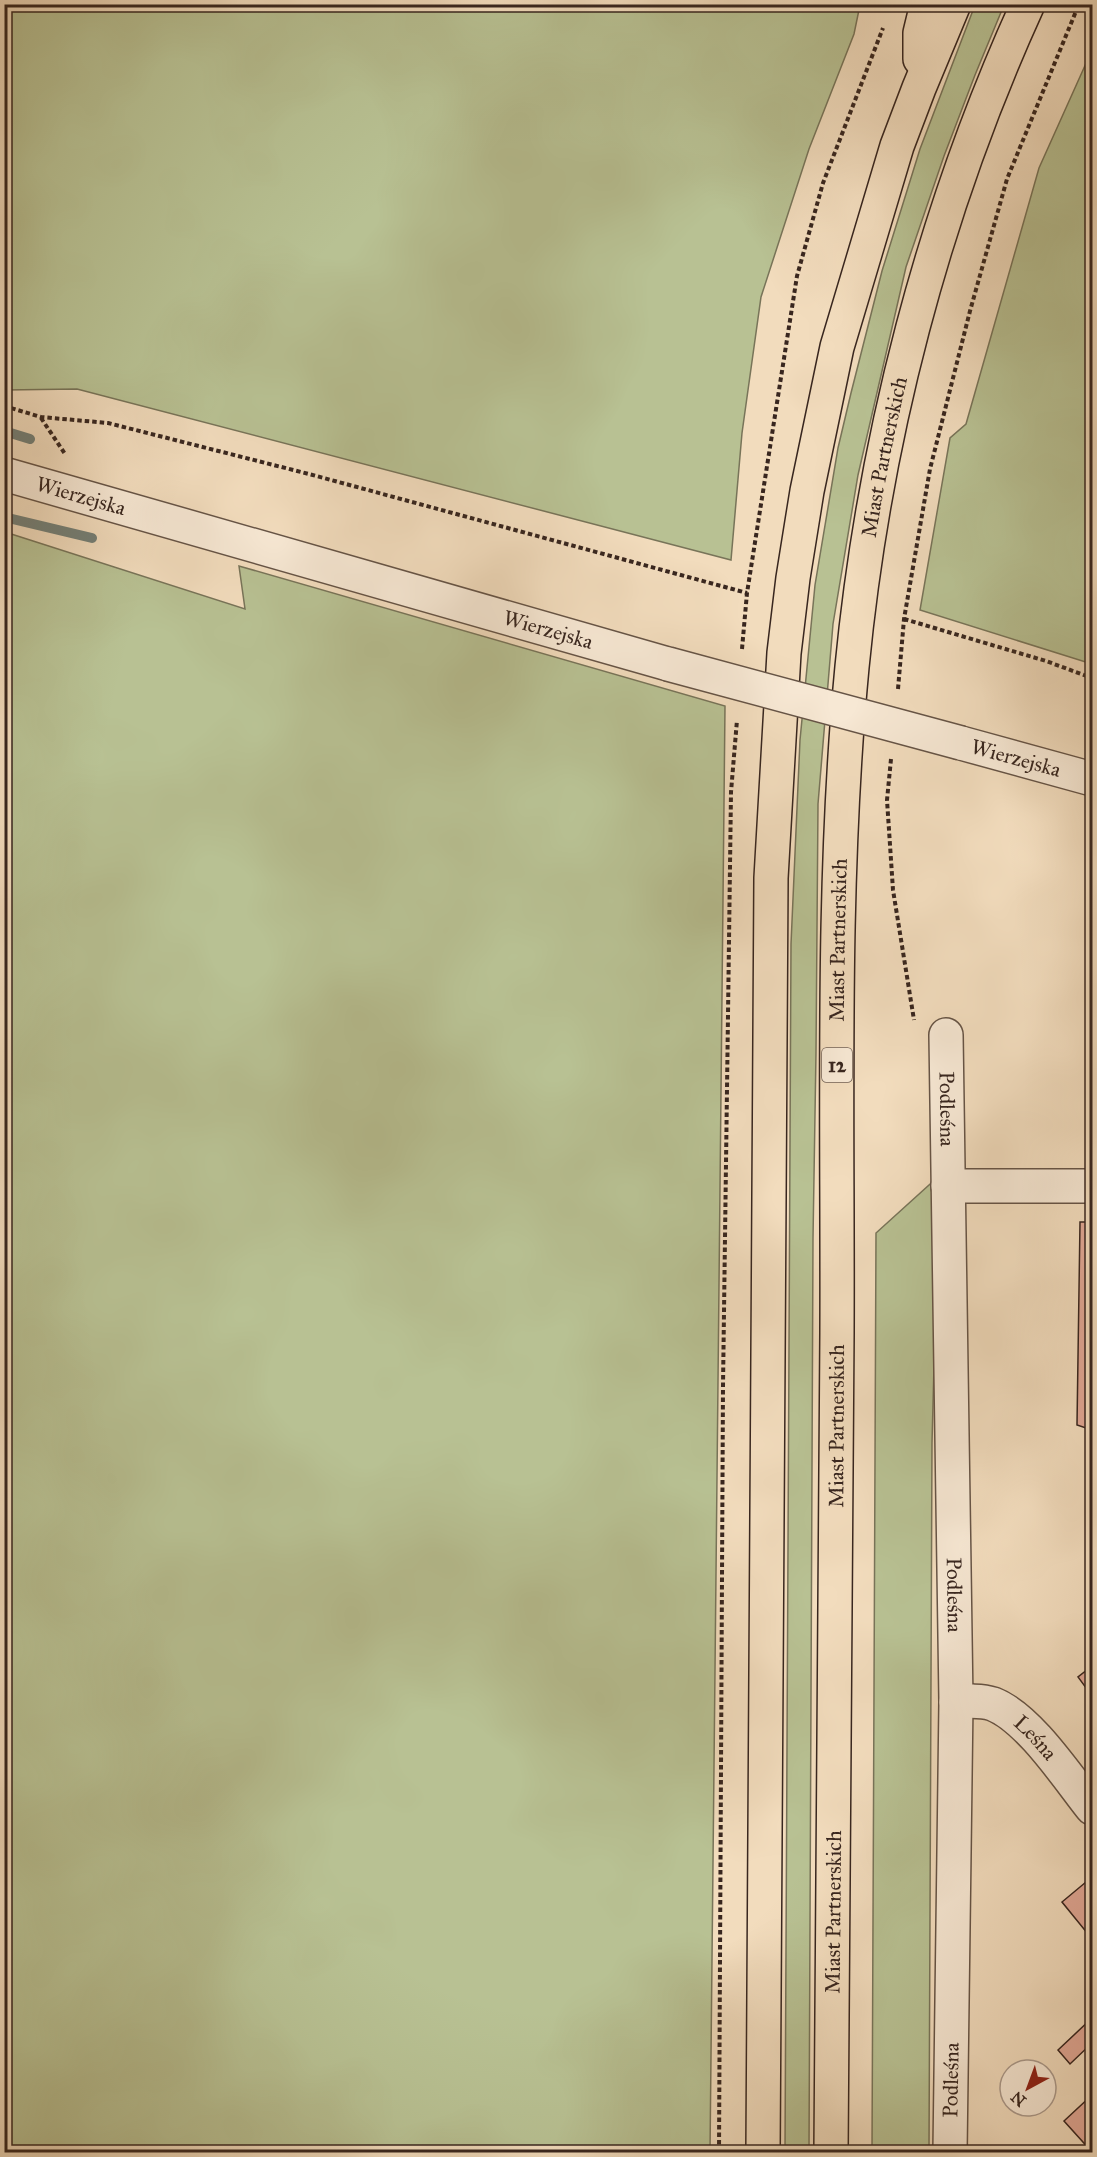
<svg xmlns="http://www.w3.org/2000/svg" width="1097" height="2157" font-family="'IM FELL Great Primer',serif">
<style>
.green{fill:#b8c193;stroke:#787459;stroke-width:1.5}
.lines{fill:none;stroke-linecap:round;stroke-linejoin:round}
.stream{stroke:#737f77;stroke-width:10}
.building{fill:#e1a896;stroke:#38261f;stroke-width:1.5}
.minor-casing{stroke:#665446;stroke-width:36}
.major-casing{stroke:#38261f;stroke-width:36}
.path{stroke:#38261f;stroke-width:4;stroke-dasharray:4.5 3;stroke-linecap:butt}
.minor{stroke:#f7e8d4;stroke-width:33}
.major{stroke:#f2dcbd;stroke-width:33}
.minor-bridge-casing{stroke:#665446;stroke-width:36;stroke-linecap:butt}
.minor-bridge{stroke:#f7e8d4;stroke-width:33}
.labels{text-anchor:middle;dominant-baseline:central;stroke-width:5;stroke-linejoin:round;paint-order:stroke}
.shield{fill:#f7e8d4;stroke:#716055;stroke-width:1.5}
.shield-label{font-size:20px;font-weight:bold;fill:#38261f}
.street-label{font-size:21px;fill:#38261f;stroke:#f7e8d4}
</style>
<rect width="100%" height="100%" fill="#f2dcbd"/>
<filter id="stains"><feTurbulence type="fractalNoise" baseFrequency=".00333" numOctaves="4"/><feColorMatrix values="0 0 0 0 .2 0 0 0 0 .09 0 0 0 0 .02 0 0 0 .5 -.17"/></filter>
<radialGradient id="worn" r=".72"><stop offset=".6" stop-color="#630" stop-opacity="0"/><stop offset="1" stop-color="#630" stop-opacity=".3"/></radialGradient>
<g class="green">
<polygon points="4,5 860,5 854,34 809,149 761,297 742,433 731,560 77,389 5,390"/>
<polygon points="975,5 1004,5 975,75 944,156 906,267 858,475 833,624 818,804 816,1052 813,1239 809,2152 785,2152 791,944 800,740 815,585 838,448 851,393 882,271 920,149"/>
<polygon points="1092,50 1092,664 920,610 950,438 966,424 1039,168"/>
<polygon points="5,532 245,609 239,566 725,706 710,2152 5,2152"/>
<polygon points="939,1176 932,1443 929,2152 872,2152 876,1233"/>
</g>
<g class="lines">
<g class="stream">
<polyline points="4,431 30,439"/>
<polyline points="4,517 92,538"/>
</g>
</g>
<g class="building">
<polygon points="1080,1222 1092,1222 1092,1430 1077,1425"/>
<polygon points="1092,1666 1092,1696 1078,1677"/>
<polygon points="1092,1877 1092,1939 1062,1902"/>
<polygon points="1092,2018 1092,2043 1070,2064 1058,2050"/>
<polygon points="1092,2095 1092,2152 1064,2121"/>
</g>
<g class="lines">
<defs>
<g id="minor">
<path id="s1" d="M4 474 668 664"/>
<path id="s2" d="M961 743 1092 779"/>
<path id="s3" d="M946 1035 956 1702 950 2152"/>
<polyline points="948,1186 1092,1186"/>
<path id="s4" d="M956 1702C968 1701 981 1700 993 1704 1029 1718 1068 1778 1092 1808"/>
</g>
<g id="major">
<polyline points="920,59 920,33 927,4"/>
<polyline points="763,2152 771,878 784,653 793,578 807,491 837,347 897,146 919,88 954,4"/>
<path id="s5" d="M831 2152C834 1879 836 1606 837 1333 838 1111 831 888 852 667 874 440 933 212 1028 4"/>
</g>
</defs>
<use href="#minor" class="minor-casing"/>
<use href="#major" class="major-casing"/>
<g class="path">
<polyline points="4,406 41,417 108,423 309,474 747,593"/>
<polyline points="41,418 65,454"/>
<polyline points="904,619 1046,661 1092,678"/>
<polyline points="742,649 747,593 797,276 823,183 883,28"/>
<polyline points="898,689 904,619 930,469 970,311 1007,179 1079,4"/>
<polyline points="891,759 887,800 893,890 914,1020"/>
<polyline points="719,2152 723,1386 731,792 737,720"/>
</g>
<use href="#minor" class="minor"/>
<use href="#major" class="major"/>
<defs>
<polyline id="minor-bridge" points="668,664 961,743"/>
</defs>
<use href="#minor-bridge" class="minor-bridge-casing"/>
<use href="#minor-bridge" class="minor-bridge"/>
</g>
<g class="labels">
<rect class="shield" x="822" y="1048" width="30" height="34" rx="4.5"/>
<g class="shield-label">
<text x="837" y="1065">12</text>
</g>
<g class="street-label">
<text stroke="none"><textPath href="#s5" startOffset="1698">Miast Partnerskich</textPath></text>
<text stroke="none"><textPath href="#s1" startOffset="80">Wierzejska</textPath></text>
<text stroke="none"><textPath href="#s1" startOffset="566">Wierzejska</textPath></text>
<text stroke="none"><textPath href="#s2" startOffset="57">Wierzejska</textPath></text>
<text stroke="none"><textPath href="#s5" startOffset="1212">Miast Partnerskich</textPath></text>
<text stroke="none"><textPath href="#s3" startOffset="74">Podleśna</textPath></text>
<text stroke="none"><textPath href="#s5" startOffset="726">Miast Partnerskich</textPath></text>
<text stroke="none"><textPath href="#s3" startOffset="560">Podleśna</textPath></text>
<text stroke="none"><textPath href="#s4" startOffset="92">Leśna</textPath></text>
<text stroke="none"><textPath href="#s5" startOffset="240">Miast Partnerskich</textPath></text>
<text transform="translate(951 2080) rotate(-89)">Podleśna</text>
</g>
</g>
<rect width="1097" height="2157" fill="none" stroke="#f2dcbd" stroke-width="24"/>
<rect x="6" y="6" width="1085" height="2145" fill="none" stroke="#38261f" stroke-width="3"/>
<rect x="12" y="12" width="1073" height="2133" fill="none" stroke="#38261f" stroke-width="1.5"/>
<g transform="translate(1028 2088) rotate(221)"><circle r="28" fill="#f7e8d4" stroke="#ab9a8c" stroke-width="1.5"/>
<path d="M0-4.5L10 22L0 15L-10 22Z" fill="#8f2418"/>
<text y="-9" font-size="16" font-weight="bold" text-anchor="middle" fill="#38261f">N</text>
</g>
<rect width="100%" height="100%" filter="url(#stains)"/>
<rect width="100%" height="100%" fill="url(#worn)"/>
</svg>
